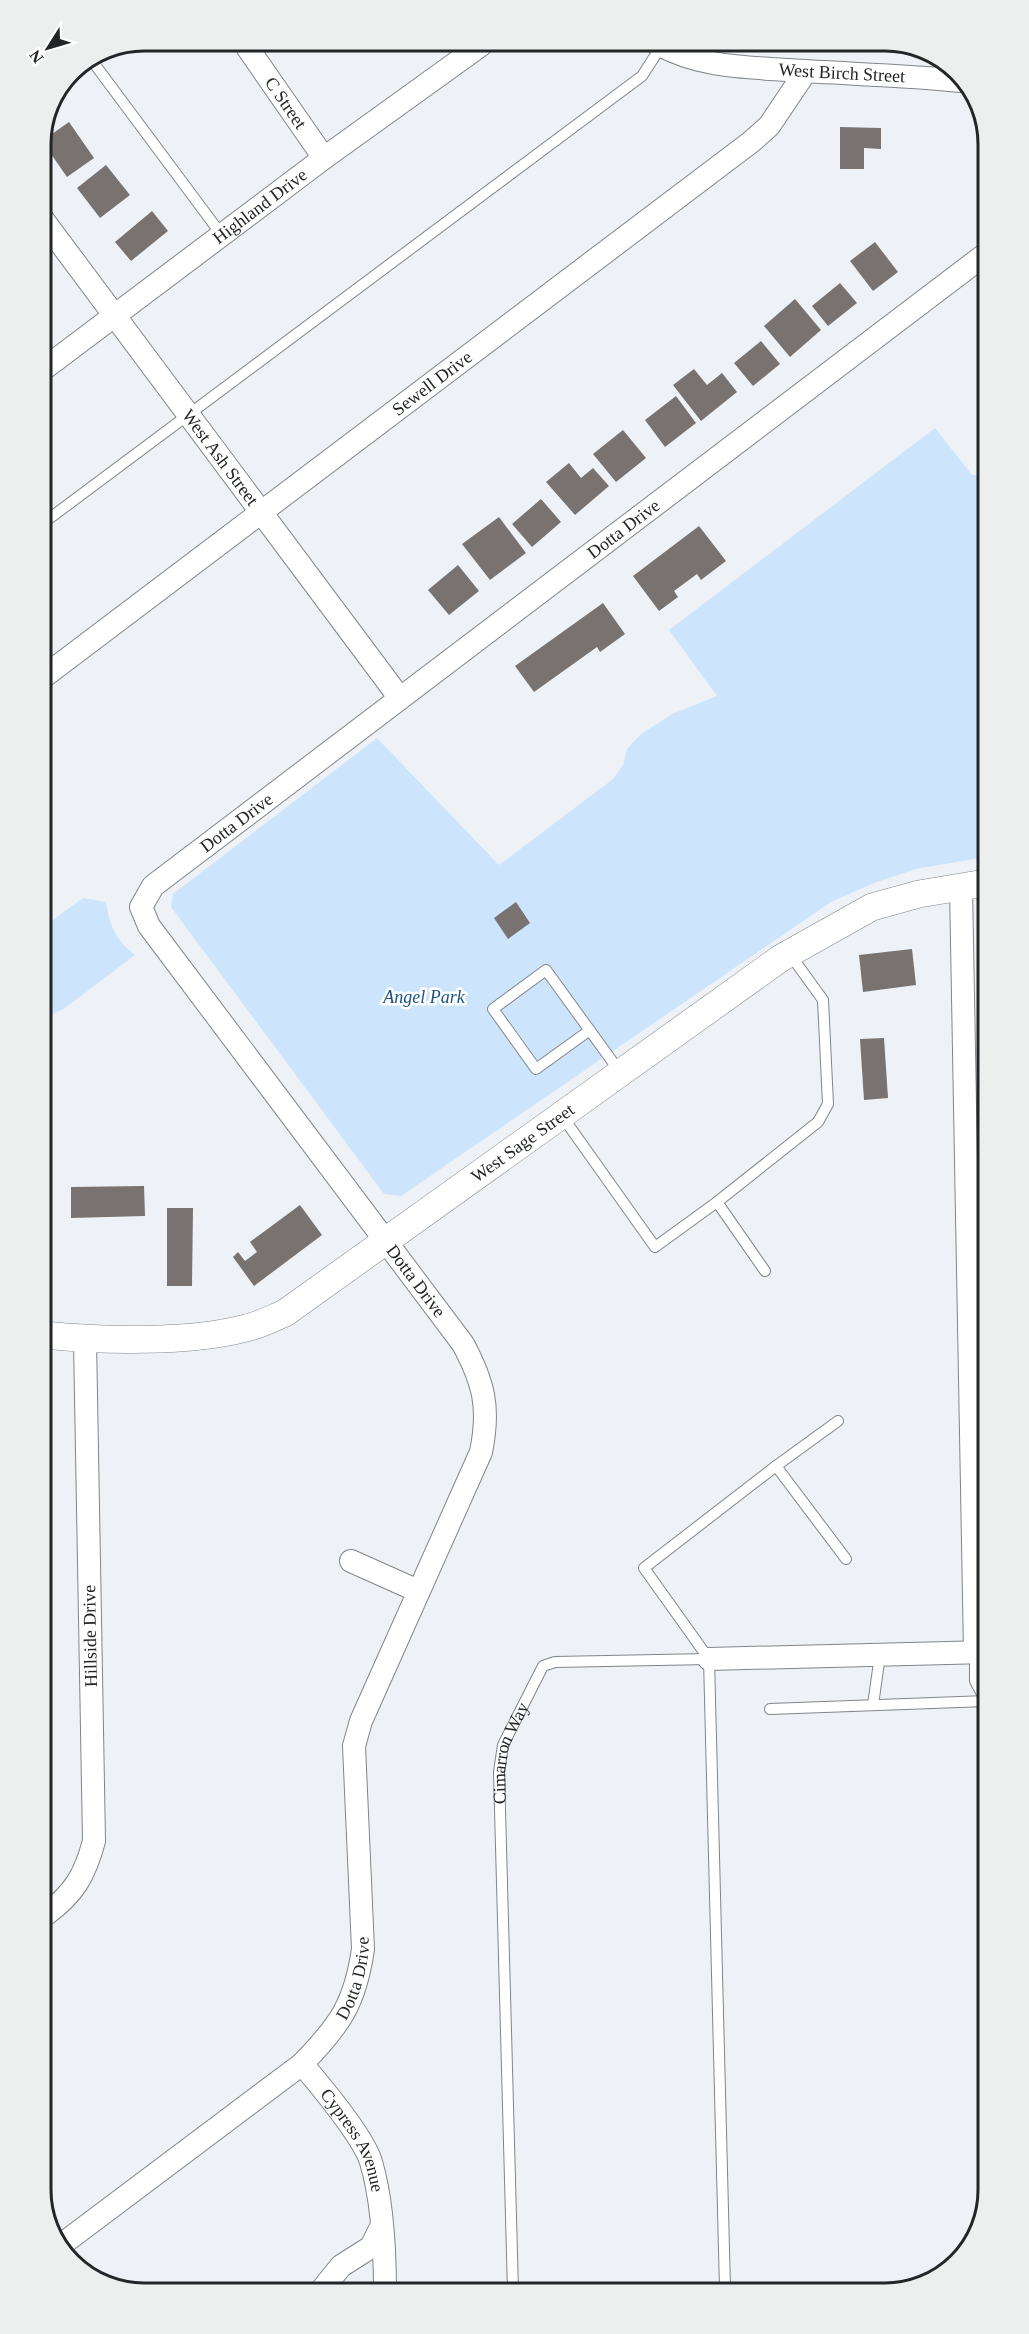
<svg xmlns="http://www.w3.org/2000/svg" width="1029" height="2334" font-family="'Times New Roman',serif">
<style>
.green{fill:#cde5fc}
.building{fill:#787271}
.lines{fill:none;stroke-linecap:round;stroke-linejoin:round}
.service-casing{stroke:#818589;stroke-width:12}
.minor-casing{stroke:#818589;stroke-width:24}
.tertiary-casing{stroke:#818589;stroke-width:28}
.service{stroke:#fff;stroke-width:10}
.minor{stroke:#fff;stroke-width:22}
.tertiary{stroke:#fff;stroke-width:27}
.labels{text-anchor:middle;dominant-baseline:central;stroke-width:5;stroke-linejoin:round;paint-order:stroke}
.street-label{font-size:18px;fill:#232526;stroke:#fff}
.park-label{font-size:18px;font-style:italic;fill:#1b5483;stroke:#fff}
.rim{fill:none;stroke:#232526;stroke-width:3}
</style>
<rect width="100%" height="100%" fill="#eef2f7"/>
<g class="green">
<polygon points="935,428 972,475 984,475 985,857 916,869 874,883 831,902 401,1196 384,1194 171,907 173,894 377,738 499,865 613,779 623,765 627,749 641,734 672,714 717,696 669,630"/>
<path d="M83 898 106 902C109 925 116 940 135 955L65 1008 43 1019V927Z"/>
</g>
<g class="building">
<polygon points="55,106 59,111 48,121"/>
<polygon points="69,122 94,158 67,177 42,141"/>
<polygon points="840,127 881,128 881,149 864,148 864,169 840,169"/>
<polygon points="106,165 130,195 100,218 77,188"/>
<polygon points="152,211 168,231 131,261 115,242"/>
<polygon points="875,242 898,272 873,291 850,261"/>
<polygon points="840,283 857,303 828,326 812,306"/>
<polygon points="795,299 821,330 790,357 764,326"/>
<polygon points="41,309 49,319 41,325"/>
<polygon points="761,341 780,364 753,386 734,363"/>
<polygon points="694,369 707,385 722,373 737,392 701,421 673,385"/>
<polygon points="676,396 696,423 665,447 645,420"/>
<polygon points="623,430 646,458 616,482 593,454"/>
<polygon points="569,463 581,478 593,468 609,486 575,515 546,482"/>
<polygon points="541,499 561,522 532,547 512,524"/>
<polygon points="499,517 526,553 490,580 462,544"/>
<polygon points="699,526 726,561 701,580 697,574 674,591 678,597 659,611 633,576"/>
<polygon points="458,565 479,591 449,615 428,590"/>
<polygon points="603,603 625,634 600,652 597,647 534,692 515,666"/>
<polygon points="516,902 530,923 508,939 494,918"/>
<polygon points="912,949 916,985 863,992 859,955"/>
<polygon points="884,1038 888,1098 864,1100 860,1039"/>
<polygon points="144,1186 145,1216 71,1218 71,1187"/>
<polygon points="300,1205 322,1235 254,1286 233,1257 238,1252 245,1261 257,1252 250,1242"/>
<polygon points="167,1208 193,1208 192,1286 167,1286"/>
<polygon points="44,1603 49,1603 49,1641 45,1641"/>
</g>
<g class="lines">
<defs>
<g id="service">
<polyline points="90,58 221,234"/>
<polyline points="42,524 642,76 662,45"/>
<polyline points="590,1030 536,1069 493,1009 546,970 620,1072"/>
<polyline points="562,1116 655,1247 717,1202 818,1122 828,1104 823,1000 789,953"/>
<polyline points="717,1202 765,1271"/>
<polyline points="838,1421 776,1466 846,1559"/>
<polyline points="975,1652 975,1681 986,1701"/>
<polyline points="873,1705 880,1655"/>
<polyline points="770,1709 987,1701"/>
<polyline points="725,2289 709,1659 644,1568 776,1466"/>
<path id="s1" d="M513 2291 499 1772 503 1745 543 1666 555 1662 709 1659"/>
</g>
<g id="minor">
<path id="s2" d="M656 43C699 67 741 67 789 70 847 74 904 75 962 81"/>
<path id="s3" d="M247 47 324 158"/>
<path id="s4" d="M41 217 399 697"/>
<path id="s5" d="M41 371 324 158 481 45"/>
<path id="s6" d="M42 678 751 142 769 126 806 71"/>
<polyline points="961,887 975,1652"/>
<polyline points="351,1561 418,1591"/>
<polyline points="709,1659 987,1652"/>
<path d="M45 1915C74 1894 85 1875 94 1841L85 1340"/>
<path id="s7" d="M302 2064C320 2085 364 2138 371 2162 382 2199 385 2253 385 2292"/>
<path id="s8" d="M61 2245 302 2064C340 2025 355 2004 363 1949L354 1746 361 1721 481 1452C490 1408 484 1383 463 1344L149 926 141 907 153 886 983 256"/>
<polyline points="320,2292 341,2266 371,2247 381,2227"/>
</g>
<g id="tertiary">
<path id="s9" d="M44 1335C102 1341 190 1343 246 1328 260 1325 273 1318 285 1313L781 958 872 907 919 894 985 883"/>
</g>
</defs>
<use href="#service" class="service-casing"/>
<use href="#minor" class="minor-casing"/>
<use href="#tertiary" class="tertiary-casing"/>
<use href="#service" class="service"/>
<use href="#minor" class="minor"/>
<use href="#tertiary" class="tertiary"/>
</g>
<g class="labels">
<g class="street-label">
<text stroke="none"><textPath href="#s2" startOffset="190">West Birch Street</textPath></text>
<text stroke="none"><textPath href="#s3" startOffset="68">C Street</textPath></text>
<text stroke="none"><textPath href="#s5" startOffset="274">Highland Drive</textPath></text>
<text stroke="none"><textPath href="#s6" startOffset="489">Sewell Drive</textPath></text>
<text stroke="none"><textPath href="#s4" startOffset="300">West Ash Street</textPath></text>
<text stroke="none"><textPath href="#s8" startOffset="2229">Dotta Drive</textPath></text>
<text stroke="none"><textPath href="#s8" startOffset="1743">Dotta Drive</textPath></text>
<text stroke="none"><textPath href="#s9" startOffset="537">West Sage Street</textPath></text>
<text transform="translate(416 1281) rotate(53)">Dotta Drive</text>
<text transform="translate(90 1636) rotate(-91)">Hillside Drive</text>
<text stroke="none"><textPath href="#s1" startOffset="540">Cimarron Way</textPath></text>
<text stroke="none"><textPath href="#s8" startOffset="404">Dotta Drive</textPath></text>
<text stroke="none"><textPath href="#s7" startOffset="93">Cypress Avenue</textPath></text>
</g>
<g class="park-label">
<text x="424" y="997">Angel Park</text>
</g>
</g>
<path d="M0 0H1029V2334H0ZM144 51H885A93 93 0 0 1 978 144V2190A93 93 0 0 1 885 2283H144A93 93 0 0 1 51 2190V144A93 93 0 0 1 144 51Z" fill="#edeeee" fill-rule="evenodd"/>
<path class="rim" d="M144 51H885A93 93 0 0 1 978 144V2190A93 93 0 0 1 885 2283H144A93 93 0 0 1 51 2190V144A93 93 0 0 1 144 51Z"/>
<g transform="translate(48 48) rotate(233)" stroke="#ffffff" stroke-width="4.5" paint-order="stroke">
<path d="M0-4.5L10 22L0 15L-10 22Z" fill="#232526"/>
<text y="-9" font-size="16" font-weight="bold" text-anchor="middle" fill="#232526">N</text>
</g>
</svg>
